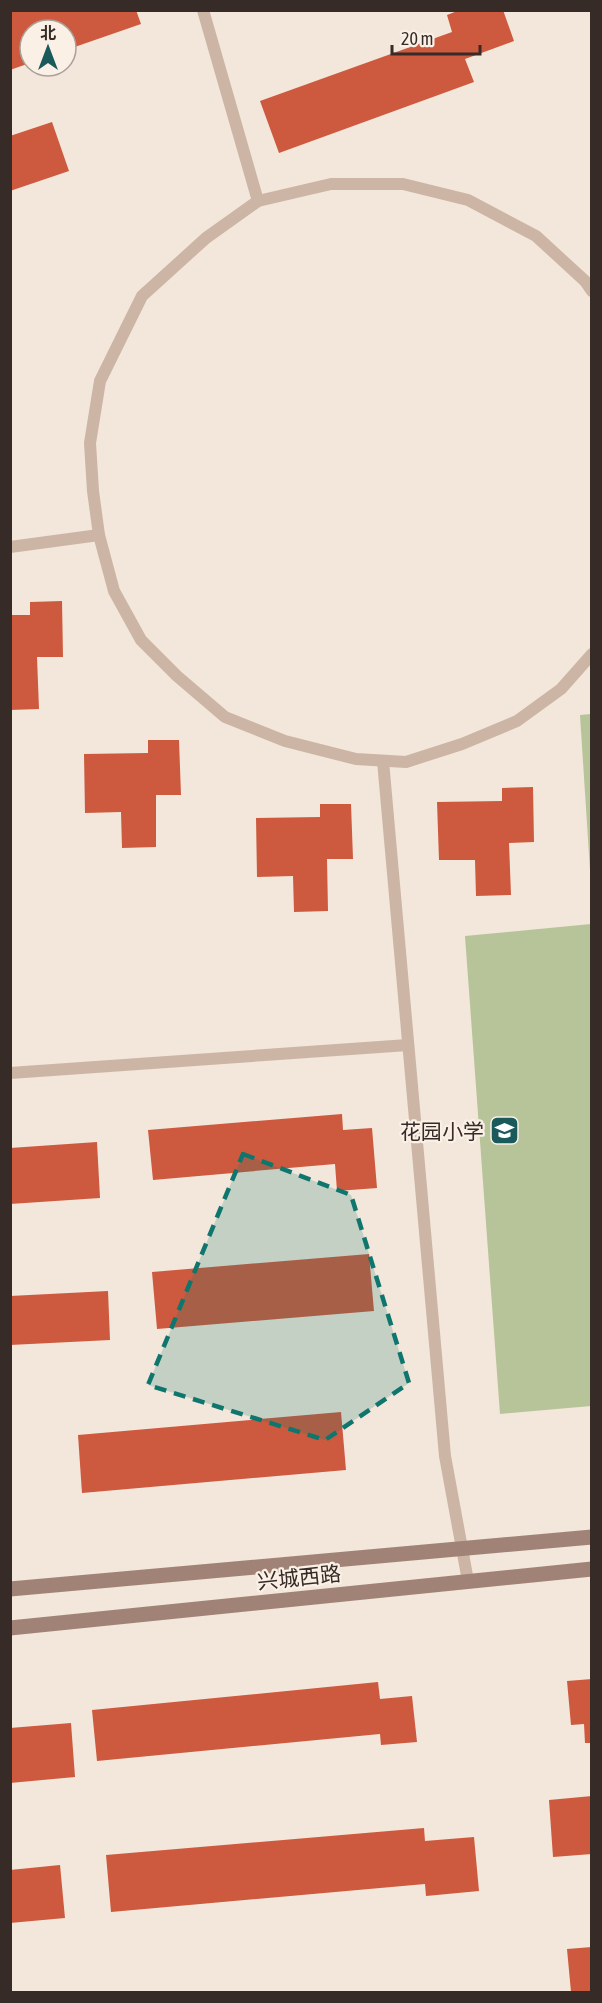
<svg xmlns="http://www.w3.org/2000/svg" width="602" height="2003" font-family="'Asap Condensed','Noto Sans SC',sans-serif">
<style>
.green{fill:#b7c399}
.building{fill:#cd5a3e}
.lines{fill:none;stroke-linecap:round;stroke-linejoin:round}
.lane{stroke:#ccb5a5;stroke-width:12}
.secondary{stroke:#a08376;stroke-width:15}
.marked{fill:#0f766e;fill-opacity:0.2;stroke:#0f766e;stroke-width:4.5;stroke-dasharray:12 8;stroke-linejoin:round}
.labels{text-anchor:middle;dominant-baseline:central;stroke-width:4.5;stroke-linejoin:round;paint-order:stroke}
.poi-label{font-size:21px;fill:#372b27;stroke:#faf0e6;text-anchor:end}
.street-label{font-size:21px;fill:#372b27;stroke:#faf0e6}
</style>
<rect width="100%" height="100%" fill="#f3e6da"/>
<g class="green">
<polygon points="591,714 592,870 590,870 580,715"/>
<polygon points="591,924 591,1406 500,1414 465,936"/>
</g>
<g class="building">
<polygon points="10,10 136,10 141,24 66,50 66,30 30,30 30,63 10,70"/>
<polygon points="460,10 503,10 514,41 465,59 474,82 279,153 260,101 452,32 447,15"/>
<polygon points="52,122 69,171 10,191 10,136"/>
<polygon points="62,601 63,657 37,657 39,709 10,710 10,615 30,615 30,602"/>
<polygon points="148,740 179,740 181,795 156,795 156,847 122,848 121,812 85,813 84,754 148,753"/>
<polygon points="533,787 534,842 509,843 511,895 476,896 475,860 439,860 437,802 502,801 502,788"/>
<polygon points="320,804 351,804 353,859 327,859 328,911 294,912 293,876 257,877 256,818 320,817"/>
<polygon points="342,1114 343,1130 372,1128 377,1188 337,1191 335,1164 153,1180 148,1130"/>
<polygon points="97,1142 100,1198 10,1204 10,1148"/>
<polygon points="369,1254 374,1311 157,1329 152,1272"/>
<polygon points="108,1291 110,1340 10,1345 10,1296"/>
<polygon points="341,1412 346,1470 82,1493 78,1435"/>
<polygon points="592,1679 592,1743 585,1743 584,1724 571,1725 567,1681"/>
<polygon points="378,1682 380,1699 412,1696 417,1742 381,1745 380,1734 97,1761 92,1710"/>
<polygon points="71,1723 75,1777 10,1783 10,1728"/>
<polygon points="592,1796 592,1854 553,1857 549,1800"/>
<polygon points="424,1828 425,1841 474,1837 479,1891 426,1896 425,1884 111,1912 106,1855"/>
<polygon points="60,1865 65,1918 10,1923 10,1870"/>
<polygon points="592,1947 592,1992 571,1992 567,1949"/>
</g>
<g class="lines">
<g class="lane">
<polyline points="203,10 258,201"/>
<polyline points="592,291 585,281 536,236 468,200 403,184 331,184 258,201 206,238 142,296 100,381 90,443 93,491 99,535 114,591 141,640 177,676 225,717 285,741 356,759 406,762 462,744 517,721 561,689 592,654"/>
<polyline points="10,547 99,535"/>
<polyline points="383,761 445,1456 468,1581"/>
<polyline points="10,1073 408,1045"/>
</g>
<g class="secondary">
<polyline points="10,1589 592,1537"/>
<polyline points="10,1628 592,1569"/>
</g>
</g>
<path class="marked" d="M243 1154 351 1195 409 1383 325 1440 148 1385Z"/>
<defs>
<symbol id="school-square" viewBox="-11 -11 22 22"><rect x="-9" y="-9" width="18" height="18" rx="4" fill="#1a5a5b" stroke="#faf0e6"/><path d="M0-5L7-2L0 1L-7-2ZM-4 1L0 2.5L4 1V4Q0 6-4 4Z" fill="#fff"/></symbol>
</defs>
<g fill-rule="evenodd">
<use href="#school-square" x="488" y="1114" width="33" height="33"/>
</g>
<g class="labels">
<g class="poi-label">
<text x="484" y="1131">花园小学</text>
</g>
<g class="street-label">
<text transform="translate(299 1577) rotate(-6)">兴城西路</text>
</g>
</g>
<rect width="602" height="2003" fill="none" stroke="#372b27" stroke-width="24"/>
<g transform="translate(48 48)"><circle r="28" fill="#faf0e6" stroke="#aca19a" stroke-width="1.5"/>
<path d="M0-4.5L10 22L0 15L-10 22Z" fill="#1a5a5b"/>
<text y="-9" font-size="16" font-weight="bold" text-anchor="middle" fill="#372b27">北</text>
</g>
<path d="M392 45v9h88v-9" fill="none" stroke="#372b27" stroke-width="3"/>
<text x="401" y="45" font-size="18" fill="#372b27" stroke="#faf0e6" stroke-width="4.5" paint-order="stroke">20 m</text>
</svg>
